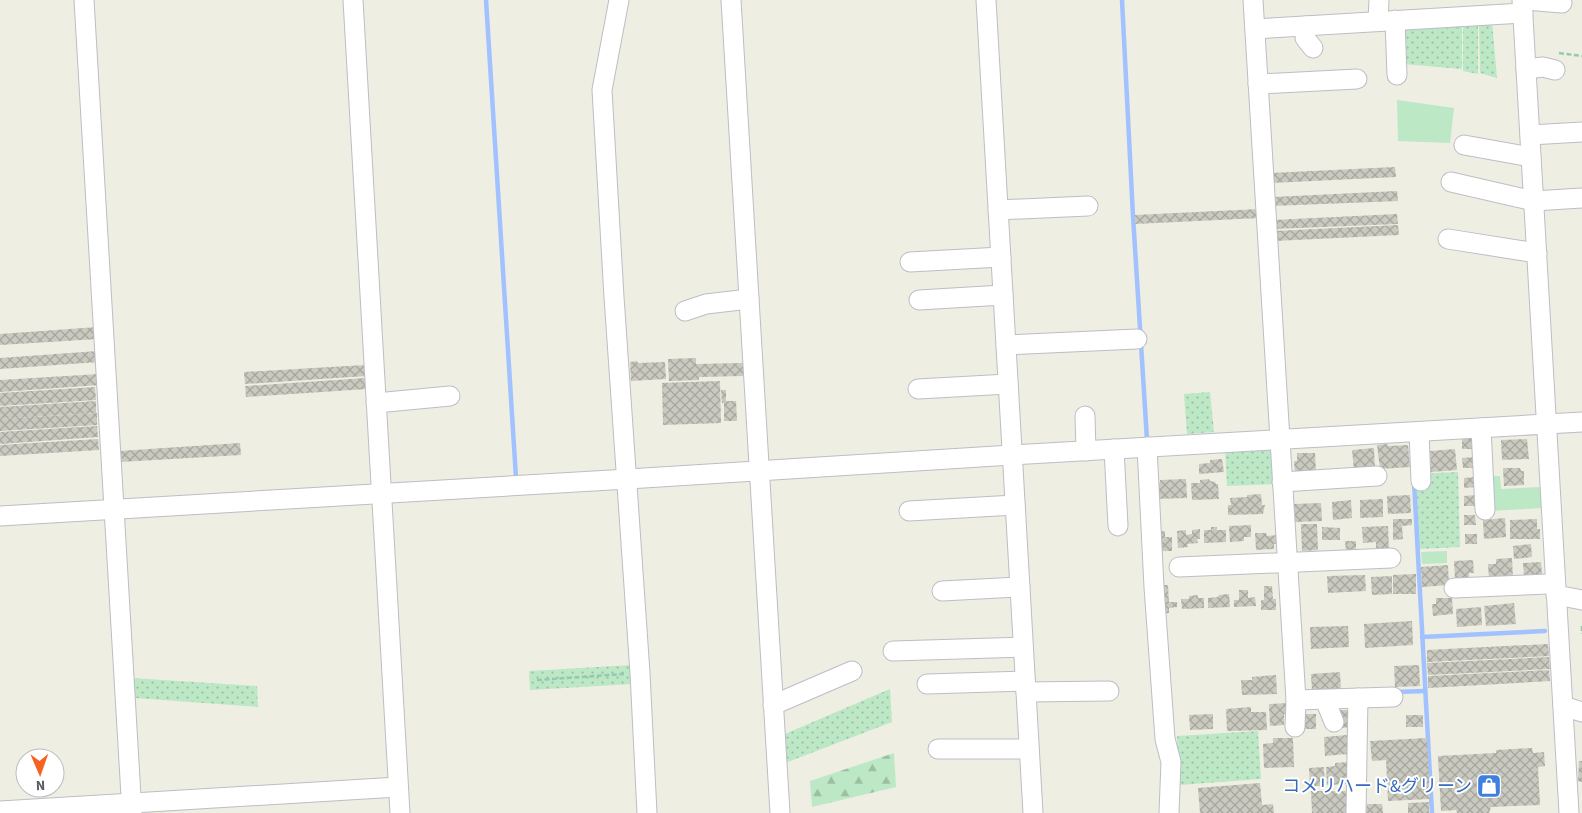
<svg xmlns="http://www.w3.org/2000/svg" width="1582" height="813" font-family="'Source Sans 3','Noto Sans JP',sans-serif">
<style>
.grass{fill:url(#grass-dots)}
.forest{fill:url(#forest-firs)}
.garden{fill:#bce8c6}
.lines{fill:none;stroke-linecap:round;stroke-linejoin:round}
.stream{stroke:#a1c1ff;stroke-width:4.5}
.building{fill:url(#building-cross-hatch)}
.minor-casing{stroke:#bcbec5;stroke-width:21}
.path{stroke:#94c9b0;stroke-width:2.5;stroke-dasharray:5 2.5;stroke-linecap:butt}
.minor{stroke:#fff;stroke-width:19}
.labels{text-anchor:middle;dominant-baseline:central;stroke-width:4;stroke-linejoin:round;paint-order:stroke}
.shop-label{font-size:18px;fill:#366cbe;stroke:#fff;text-anchor:end}
</style>
<defs>
<pattern id="grass-dots" width="8" height="8" patternUnits="userSpaceOnUse" patternTransform="scale(1.25)"><rect width="8" height="8" fill="#bce8c6"/><path d="M2 2h.1M6 6h.1" fill="none" stroke="#9cbfa4" stroke-width="1.8" stroke-linecap="round"/></pattern>
<pattern id="forest-firs" width="22" height="20" patternUnits="userSpaceOnUse" patternTransform="scale(1.25)"><rect width="22" height="20" fill="#bce8c6"/><path d="M5 1l3.5 6h-7zM16 11l3.5 6h-7z" fill="#9cbfa4"/></pattern>
<pattern id="building-cross-hatch" width="8" height="8" patternUnits="userSpaceOnUse" patternTransform="scale(1.25)"><rect width="8" height="8" fill="#c9c9bf"/><path d="M0 0l8 8M0 8l8-8" fill="none" stroke="#a6a69f"/></pattern>
</defs>
<rect width="100%" height="100%" fill="#eeeee2"/>
<g class="grass">
<polygon points="1492,22 1497,78 1480,73 1479,23"/>
<polygon points="1462,23 1462,69 1403,64 1401,27"/>
<polygon points="1463,23 1478,23 1478,74 1463,71"/>
<polygon points="1210,392 1214,432 1187,434 1184,394"/>
<polygon points="1273,445 1279,484 1227,486 1225,447"/>
<polygon points="1458,472 1460,547 1419,549 1415,474"/>
<polygon points="632,665 633,684 530,690 529,671"/>
<polygon points="132,678 257,686 258,707 135,698"/>
<polygon points="890,689 892,722 785,763 785,734"/>
<polygon points="1258,731 1261,779 1179,785 1177,736"/>
</g>
<polygon class="forest" points="894,753 896,787 812,807 810,781"/>
<g class="garden">
<polygon points="1397,100 1454,108 1450,143 1398,141"/>
<polygon points="1490,476 1500,476 1501,489 1541,487 1542,508 1491,511"/>
<polygon points="1447,551 1447,563 1422,564 1421,552"/>
</g>
<g class="lines">
<g class="stream">
<polyline points="486,0 516,478"/>
<polyline points="1122,0 1133,216 1147,440 1144,440"/>
<polyline points="1414,482 1432,813"/>
<polyline points="1422,637 1545,631"/>
<polyline points="1395,692 1425,691"/>
</g>
</g>
<g class="building">
<polygon points="1395,167 1396,177 1271,183 1271,173"/>
<polygon points="1397,191 1398,201 1273,206 1273,197"/>
<polygon points="1259,209 1260,218 1135,224 1135,215"/>
<polygon points="1397,214 1398,224 1273,229 1273,220"/>
<polygon points="1398,225 1399,235 1274,241 1274,231"/>
<polygon points="97,327 98,339 0,345 0,334"/>
<polygon points="98,351 99,362 0,369 0,358"/>
<polygon points="696,358 696,364 743,363 743,376 699,377 699,380 669,381 668,359"/>
<polygon points="637,361 638,363 665,362 666,379 631,381 630,362"/>
<polygon points="365,365 366,376 245,384 244,372"/>
<polygon points="99,374 100,385 0,392 0,380"/>
<polygon points="366,378 367,389 246,397 245,386"/>
<polygon points="720,381 721,423 663,425 662,383"/>
<polygon points="95,387 96,400 0,406 0,393"/>
<polygon points="721,390 726,390 726,401 736,401 737,421 724,421 724,403 722,403"/>
<polygon points="96,401 96,413 0,419 0,407"/>
<polygon points="97,413 97,425 0,431 0,419"/>
<polygon points="97,426 98,437 0,444 0,432"/>
<polygon points="98,439 99,450 0,456 0,445"/>
<rect x="1462" y="439" width="11" height="10"/>
<polygon points="1527,439 1529,459 1502,460 1501,440"/>
<polygon points="240,443 241,455 120,462 119,451"/>
<polygon points="1388,444 1388,446 1408,445 1410,467 1380,469 1377,445"/>
<polygon points="1374,448 1375,469 1354,470 1352,450"/>
<polygon points="1455,449 1457,470 1431,472 1430,451"/>
<polygon points="1297,453 1315,453 1316,472 1295,473 1294,461 1297,461"/>
<polygon points="1474,457 1474,468 1463,468 1462,458"/>
<polygon points="1222,459 1224,472 1199,474 1199,464 1210,463 1210,460"/>
<polygon points="1503,468 1520,468 1521,471 1524,471 1524,485 1504,486"/>
<polygon points="1475,477 1476,487 1464,488 1464,478"/>
<polygon points="1186,479 1187,498 1157,499 1156,483 1160,483 1160,480"/>
<polygon points="1209,479 1210,481 1215,482 1216,484 1218,484 1219,499 1192,500 1191,483 1200,483 1200,480"/>
<polygon points="1261,494 1262,505 1265,505 1263,514 1228,515 1228,505 1231,505 1230,498 1247,497 1247,495"/>
<polygon points="1410,495 1411,513 1388,514 1387,496"/>
<polygon points="1475,495 1475,506 1464,506 1464,496"/>
<polygon points="1383,499 1383,517 1360,518 1360,500"/>
<polygon points="1351,500 1352,518 1333,520 1332,502"/>
<polygon points="1321,503 1322,521 1294,522 1294,504"/>
<polygon points="1464,515 1475,515 1476,525 1464,525"/>
<polygon points="1505,518 1506,537 1484,539 1483,520"/>
<polygon points="1393,519 1412,519 1412,525 1402,526 1403,539 1393,540"/>
<polygon points="1537,519 1537,529 1540,529 1540,539 1510,539 1510,520"/>
<polygon points="1301,524 1317,524 1318,550 1302,551"/>
<polygon points="1251,525 1251,537 1244,537 1244,541 1230,542 1229,526"/>
<polygon points="1388,526 1389,548 1376,548 1376,542 1363,543 1362,527"/>
<polygon points="1211,527 1217,527 1217,530 1226,530 1226,542 1204,543 1204,530 1211,530"/>
<polygon points="1322,527 1340,528 1340,540 1322,540"/>
<polygon points="1200,529 1200,539 1197,539 1198,543 1187,544 1188,547 1178,548 1177,531 1186,530 1186,535 1192,534 1192,530"/>
<polygon points="1157,531 1165,531 1165,537 1172,537 1172,551 1157,551"/>
<polygon points="1255,533 1266,533 1267,536 1277,535 1277,544 1274,544 1274,549 1256,550"/>
<rect x="1465" y="534" width="12" height="10"/>
<polygon points="1345,541 1356,541 1356,551 1346,552"/>
<polygon points="1531,544 1532,557 1514,559 1513,546"/>
<polygon points="1512,558 1513,578 1489,580 1488,564 1496,564 1496,559"/>
<polygon points="1473,560 1474,573 1469,573 1469,578 1455,579 1454,561"/>
<polygon points="1541,562 1542,575 1524,576 1523,563"/>
<polygon points="1448,565 1449,585 1422,587 1421,567"/>
<polygon points="1416,574 1416,594 1393,594 1393,575"/>
<polygon points="1365,575 1366,591 1328,593 1327,576"/>
<polygon points="1392,576 1392,594 1372,595 1371,577"/>
<polygon points="1159,585 1168,585 1169,602 1177,602 1177,607 1169,608 1169,613 1160,614"/>
<polygon points="1264,586 1272,586 1273,599 1276,599 1276,610 1261,610 1261,600 1264,600"/>
<polygon points="1239,590 1248,590 1248,598 1255,597 1256,606 1234,607 1234,600 1239,600"/>
<polygon points="1229,594 1230,607 1208,608 1208,598 1218,597 1219,595"/>
<polygon points="1198,595 1198,598 1204,598 1204,608 1182,609 1181,599 1189,599 1189,596"/>
<polygon points="1436,598 1452,598 1453,614 1433,616 1432,604 1436,604"/>
<polygon points="1514,603 1516,624 1486,626 1484,606"/>
<polygon points="1481,607 1482,625 1457,627 1456,609"/>
<polygon points="1412,621 1413,645 1365,648 1364,624"/>
<polygon points="1348,626 1349,647 1311,649 1310,627"/>
<polygon points="1548,644 1549,656 1427,662 1427,650"/>
<polygon points="1549,657 1550,669 1428,675 1427,663"/>
<polygon points="1419,665 1420,686 1395,687 1394,666"/>
<polygon points="1549,670 1550,681 1428,688 1428,676"/>
<polygon points="1340,672 1341,690 1312,692 1311,674"/>
<polygon points="1276,675 1277,694 1242,695 1241,680 1252,680 1252,677"/>
<polygon points="1289,703 1289,714 1284,714 1284,725 1270,726 1269,704"/>
<polygon points="1251,707 1251,712 1266,712 1267,730 1227,731 1226,709"/>
<polygon points="1340,710 1353,710 1354,727 1341,728"/>
<polygon points="1213,714 1213,729 1190,730 1189,715"/>
<rect x="1300" y="714" width="16" height="15"/>
<rect x="1406" y="715" width="17" height="12"/>
<polygon points="1347,735 1348,754 1325,756 1324,737"/>
<polygon points="1273,738 1293,738 1294,767 1264,768 1263,744 1273,743"/>
<polygon points="1427,738 1430,799 1388,801 1386,760 1372,761 1370,741"/>
<polygon points="1532,748 1533,753 1544,752 1545,766 1538,767 1540,805 1491,807 1489,813 1457,813 1456,810 1441,811 1438,756 1496,753 1496,750"/>
<polygon points="1579,761 1582,761 1582,782 1578,781"/>
<polygon points="1348,762 1349,784 1327,785 1326,767 1335,766 1335,763"/>
<polygon points="1324,767 1325,786 1310,786 1309,768"/>
<polygon points="1260,783 1262,805 1273,804 1274,813 1200,813 1198,788"/>
<polygon points="1311,791 1352,791 1352,813 1312,813"/>
<polygon points="1429,802 1429,813 1408,813 1408,803"/>
<polygon points="1367,804 1382,804 1383,813 1366,813"/>
</g>
<g class="lines">
<defs>
<g id="minor">
<polyline points="84,0 132,813"/>
<polyline points="353,0 400,813"/>
<polyline points="619,0 602,90 614,297 640,673 647,813"/>
<polyline points="731,0 780,813"/>
<polyline points="986,0 1033,813"/>
<polyline points="1253,0 1296,700 1295,727"/>
<polyline points="1522,0 1569,813"/>
<polyline points="1525,0 1562,3"/>
<polyline points="1395,20 1397,75"/>
<polyline points="1378,21 1379,0"/>
<polyline points="1306,26 1305,38 1313,48"/>
<polyline points="1255,29 1523,13"/>
<polyline points="1526,69 1543,67 1555,70"/>
<polyline points="1258,84 1357,79"/>
<polyline points="1530,135 1582,132"/>
<polyline points="1464,145 1531,157"/>
<polyline points="1451,182 1534,201 1582,198"/>
<polyline points="998,210 1088,206"/>
<polyline points="1448,239 1537,253"/>
<polyline points="910,262 1001,257"/>
<polyline points="919,300 1003,295"/>
<polyline points="685,311 706,304 749,299"/>
<polyline points="1006,345 1137,339"/>
<polyline points="918,389 1008,384"/>
<polyline points="376,403 450,396"/>
<polyline points="1085,416 1086,451"/>
<polyline points="1481,428 1485,510"/>
<polyline points="1419,432 1421,481"/>
<polyline points="1147,447 1154,587 1165,739 1171,762 1169,813"/>
<polyline points="1114,449 1118,526"/>
<polyline points="1282,482 1377,476"/>
<polyline points="909,511 1015,505"/>
<polyline points="0,516 628,479 1012,455 1582,422"/>
<polyline points="1179,567 1391,558"/>
<polyline points="1454,588 1548,584"/>
<polyline points="942,591 1020,587"/>
<polyline points="1556,595 1582,600"/>
<polyline points="893,651 1023,647"/>
<polyline points="927,684 1025,681"/>
<polyline points="1026,692 1109,691"/>
<polyline points="1296,700 1393,697"/>
<polyline points="1325,700 1334,722"/>
<polyline points="773,705 852,671"/>
<polyline points="1563,706 1582,712"/>
<polyline points="938,749 1029,749"/>
<polyline points="0,811 398,787"/>
<polyline points="1356,813 1358,698"/>
</g>
</defs>
<use href="#minor" class="minor-casing"/>
<g class="path">
<polyline points="1559,53 1582,56"/>
<polyline points="1582,626 1582,634"/>
<polyline points="537,680 624,674"/>
</g>
<use href="#minor" class="minor"/>
</g>
<defs>
<symbol id="shop-square" viewBox="-11 -11 22 22"><rect x="-9" y="-9" width="18" height="18" rx="4" fill="#3f7fe0" stroke="#fff"/><path d="M-5-2.5h2.3a2.7 3.5 0 0 1 5.4 0H5L5.5 6h-11ZM-1.5-2.5h3a1.5 2.3 0 0 0-3 0Z" fill="#fff"/></symbol>
</defs>
<g fill-rule="evenodd">
<use href="#shop-square" x="1475" y="772" width="28" height="28"/>
</g>
<g class="labels">
<g class="shop-label">
<text x="1472" y="786">コメリハード&amp;グリーン</text>
</g>
</g>
<g transform="translate(40 773) rotate(178)"><circle r="24" fill="#ffffff" stroke="#bdbec1"/>
<path d="M0-4L9 19L0 12L-9 19Z" fill="#f66221"/>
<text y="-8" font-size="14" font-weight="bold" text-anchor="middle" fill="#5a5c64">N</text>
</g>
</svg>
